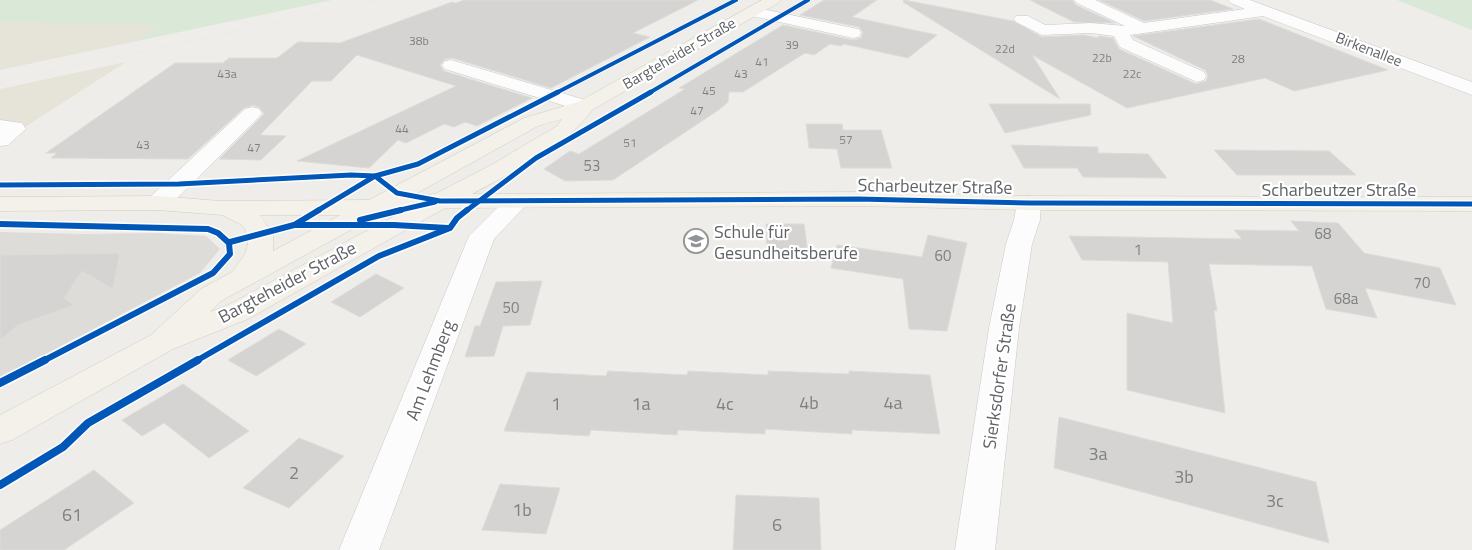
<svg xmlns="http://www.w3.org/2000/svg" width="1472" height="550" font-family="'Titillium Web',sans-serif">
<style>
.commercial{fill:#e6e4d8}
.education{fill:#dedcd8}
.green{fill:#d9e8d7}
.building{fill:#d5d4d2;stroke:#dedcd8}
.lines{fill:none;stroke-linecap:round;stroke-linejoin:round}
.minor-casing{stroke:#c9c9c9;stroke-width:1}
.major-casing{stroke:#d3cdba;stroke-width:1}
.minor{fill:#fcfcfc;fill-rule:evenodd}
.major{fill:#f3f1ea;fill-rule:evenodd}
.rail{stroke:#e3e4e3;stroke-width:2.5;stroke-dasharray:0.5 4;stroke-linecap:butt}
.cycleway-far3-casing{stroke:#fff;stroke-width:5.5}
.cycleway-far2-casing{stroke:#fff;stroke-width:8}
.cycleway-far1-casing{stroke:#fff;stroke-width:9}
.cycleway-casing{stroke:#fff;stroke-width:11}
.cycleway-far3{stroke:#0057b8;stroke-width:4}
.cycleway-far2{stroke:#0057b8;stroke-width:5}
.cycleway-far1{stroke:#0057b8;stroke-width:6}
.cycleway{stroke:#0057b8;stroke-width:8}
.labels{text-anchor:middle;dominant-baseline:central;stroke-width:4.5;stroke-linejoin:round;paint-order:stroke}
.far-number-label{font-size:12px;fill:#7e8082}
.far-street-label{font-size:15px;fill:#5f6266;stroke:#fff}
.number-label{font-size:15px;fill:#7e8082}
.street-label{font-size:18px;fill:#5f6266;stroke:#fff}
.poi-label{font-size:18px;fill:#5f6266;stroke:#fff;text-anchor:start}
.near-number-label{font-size:18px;fill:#7e8082}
</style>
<rect width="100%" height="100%" fill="#eeede9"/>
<g class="commercial">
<polygon points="0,22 161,24 137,41 0,70"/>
<polygon points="126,62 25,127 0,144 0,89"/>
</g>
<polygon class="education" points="0,232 84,234 157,233 206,236 220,249 200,273 0,378"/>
<g class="green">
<polygon points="0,0 332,0 137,41 160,25 0,22"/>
<polygon points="1397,0 1472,0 1472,30"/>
</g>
<g class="building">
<polygon points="464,0 698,0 633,33 650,37 551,88 452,58 445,59 440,65 444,71 532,98 477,126 465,122 454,127 444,124 406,143 398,140 369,168 297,161 456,86 357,55 331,81 312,81 260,135 286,136 261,160 219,159 264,114 260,108 253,105 244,108 188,159 51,158 57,153 46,153 175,63 223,63 229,58 277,58 298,42 340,43 452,2 456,3"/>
<polygon points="824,0 877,0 852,17 937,35 908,58 844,44 841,46 830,44 814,55 805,53 743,92 729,92 728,102 720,109 613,180 565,181 544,169 570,151 579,154 685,89 679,88 783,25 853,40 861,38 863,32 859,27 800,15"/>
<polygon points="904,0 1013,21 1042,37 1084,35 1098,38 1099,36 1113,38 1119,49 1196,84 1206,81 1208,75 1205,70 1133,36 1259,19 1388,70 1294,91 1265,78 1127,108 1032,55 1060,99 903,2"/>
<polygon points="1030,0 1072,0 1076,5 1115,23 1074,22"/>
<polygon points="1099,0 1210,0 1233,9 1144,21"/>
<polygon points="989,104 1090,104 1091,115 1005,133"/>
<polygon points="806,124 842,124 843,130 881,130 892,168 841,168 837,149 809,148"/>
<polygon points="1011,145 1098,147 1098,153 1148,154 1167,178 1083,177 1077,168 1024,168"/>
<polygon points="1214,150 1329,151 1356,175 1237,175"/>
<polygon points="1291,221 1338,223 1364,253 1440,268 1456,305 1365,288 1377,318 1326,309 1312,266 1209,264 1217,311 1214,310 1225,413 1127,390 1127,313 1173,323 1168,262 1082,260 1069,236 1242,239 1234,230 1299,231"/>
<polygon points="766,224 804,224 808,253 767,253"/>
<polygon points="928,235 967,243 947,331 909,329 903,279 831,268 837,245 922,257"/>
<polygon points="120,253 113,289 82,271 64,298 74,305 18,325 0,340 0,255"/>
<polygon points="376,274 404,288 360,317 331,302"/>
<polygon points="542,281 530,325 503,326 494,356 465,357 475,326 480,326 496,282"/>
<polygon points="279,329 306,344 256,376 228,360"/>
<polygon points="608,371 687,375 688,371 768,375 768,371 849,374 849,371 930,375 940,434 852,430 852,434 765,429 765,434 678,430 677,435 591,430 589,436 504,431 527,372 606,376"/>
<polygon points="183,384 249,431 209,458 164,423 142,436 122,420"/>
<polygon points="1059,417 1316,482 1329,543 1054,468"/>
<polygon points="299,438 344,456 289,508 243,488"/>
<polygon points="94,470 134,503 64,550 0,550 0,530"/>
<polygon points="500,484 560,488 546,534 482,530"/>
<polygon points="736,495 819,498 821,550 733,550"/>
</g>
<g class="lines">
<defs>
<g id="minor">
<polygon points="1074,0 1095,0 1144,23 1245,9 1231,3 1228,0 1250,0 1472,82 1472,95 1263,16 1130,35 1133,40 1204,72 1206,76 1204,80 1197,82 1120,47 1114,36 1091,33 1042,35 1016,22 1014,19 1016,16 1028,16 1045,25 1091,23 1125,26 1077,3"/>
<polygon points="753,7 853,28 859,29 861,33 859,37 853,38 747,15 745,12 747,9"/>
<polygon points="451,60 592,102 595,106 592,110 585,112 445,69 442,65 445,61"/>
<polygon points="252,107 259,109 262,113 259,117 167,208 158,210 149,208 146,203 149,198 245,109"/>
<polygon points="0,120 22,123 26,129 8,145 0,146"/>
<polygon points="518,194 527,196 530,201 494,239 379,550 339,550 469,236 509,196"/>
<polygon points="1029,196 1038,198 1041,203 1040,220 1032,244 1019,328 995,550 955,550 989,328 1006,244 1014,220 1017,203 1020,198"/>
</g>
<path id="major" d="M762 0H781L778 3 592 110C567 146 511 173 472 194L858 192 1029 196 1472 197V211L1029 210 858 206 445 208 248 319 173 349 12 440 0 444V415L151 335 201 289 232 272 245 254 248 244 245 229 240 224 222 215 158 210 0 211V197L158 196 220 201 369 200 524 118 578 102ZM562 119 557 126 493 164 435 194 412 196 538 126ZM402 212 228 305 210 312 221 301 380 214ZM260 215H340L273 251V234Z"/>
</defs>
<use href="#minor" class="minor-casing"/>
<use href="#major" class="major-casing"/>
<use href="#minor" class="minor"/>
<use href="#major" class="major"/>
<polyline class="rail" points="0,82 381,0"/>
<defs>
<g id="cycleway-far3">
<polyline points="556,93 736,0"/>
<polyline points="649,93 808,0"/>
</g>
<g id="cycleway-far2">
<polyline points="0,185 179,184 351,175 375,176 397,193 440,201 858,199 1029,203 1472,204"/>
<polyline points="317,211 375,176 418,164 558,92"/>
<polyline points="396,211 435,202"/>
<polyline points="466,211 536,158 651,92"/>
</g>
<g id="cycleway-far1">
<polyline points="360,220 401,210"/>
<polyline points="0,224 208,229 218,233 229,243 230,254 213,273 43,361"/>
<polyline points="294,225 319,210"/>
<polyline points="230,242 294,225 394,225 448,228"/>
<polyline points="196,361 379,256 450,228 457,218 467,210"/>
</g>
<g id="cycleway">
<polyline points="0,383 45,360"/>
<polyline points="0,485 63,447 88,423 198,360"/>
</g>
</defs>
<use href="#cycleway-far3" class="cycleway-far3-casing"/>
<use href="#cycleway-far2" class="cycleway-far2-casing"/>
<use href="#cycleway-far1" class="cycleway-far1-casing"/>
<use href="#cycleway" class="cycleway-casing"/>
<use href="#cycleway-far3" class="cycleway-far3"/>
<use href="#cycleway-far2" class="cycleway-far2"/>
<use href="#cycleway-far1" class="cycleway-far1"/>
<use href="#cycleway" class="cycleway"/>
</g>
<defs>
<symbol id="university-ring" viewBox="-11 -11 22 22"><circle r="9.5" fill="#fff" stroke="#919394" stroke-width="1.5"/><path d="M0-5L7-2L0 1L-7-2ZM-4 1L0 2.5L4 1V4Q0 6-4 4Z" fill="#919394"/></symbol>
</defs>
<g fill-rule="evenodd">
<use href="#university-ring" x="682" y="227" width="28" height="28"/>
</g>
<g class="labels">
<g class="far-number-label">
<text x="419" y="40">38b</text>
<text x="792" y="44">39</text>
<text x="1005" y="48">22d</text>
<text x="1102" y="57">22b</text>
<text x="1238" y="58">28</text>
<text x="762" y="61">41</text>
<text x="227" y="73">43a</text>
<text x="741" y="73">43</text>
<text x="1132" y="73">22c</text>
<text x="709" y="90">45</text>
<text x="697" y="110">47</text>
<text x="402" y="128">44</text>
<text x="846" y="139">57</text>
<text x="630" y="142">51</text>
<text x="143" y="144">43</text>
<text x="254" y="147">47</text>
</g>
<g class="far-street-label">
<text transform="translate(1369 49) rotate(21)">Birkenallee</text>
<text transform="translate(679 53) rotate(-30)">Bargteheider Straße</text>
</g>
<g class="number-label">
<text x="592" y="165">53</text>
<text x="1323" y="233">68</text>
<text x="1138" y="249">1</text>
<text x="943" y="255">60</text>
<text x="1422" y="282">70</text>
<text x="1346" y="298">68a</text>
<text x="511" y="307">50</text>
</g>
<g class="street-label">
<text transform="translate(935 186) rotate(1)">Scharbeutzer Straße</text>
<text x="1339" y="189">Scharbeutzer Straße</text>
<text transform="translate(287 282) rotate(-28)">Bargteheider Straße</text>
<text transform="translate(430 370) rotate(-69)">Am Lehmberg</text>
<text transform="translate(999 376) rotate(-82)">Sierksdorfer Straße</text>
</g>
<g class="poi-label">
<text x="714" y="231">Schule für<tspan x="714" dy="21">Gesundheitsberufe</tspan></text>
</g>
<g class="near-number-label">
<text x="809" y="402">4b</text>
<text x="893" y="402">4a</text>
<text x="556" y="403">1</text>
<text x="641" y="403">1a</text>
<text x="725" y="403">4c</text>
<text x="1098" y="453">3a</text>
<text x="294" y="472">2</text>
<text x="1184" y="476">3b</text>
<text x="1275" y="500">3c</text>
<text x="522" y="509">1b</text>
<text x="72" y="514">61</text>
<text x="777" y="524">6</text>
</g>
</g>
</svg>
